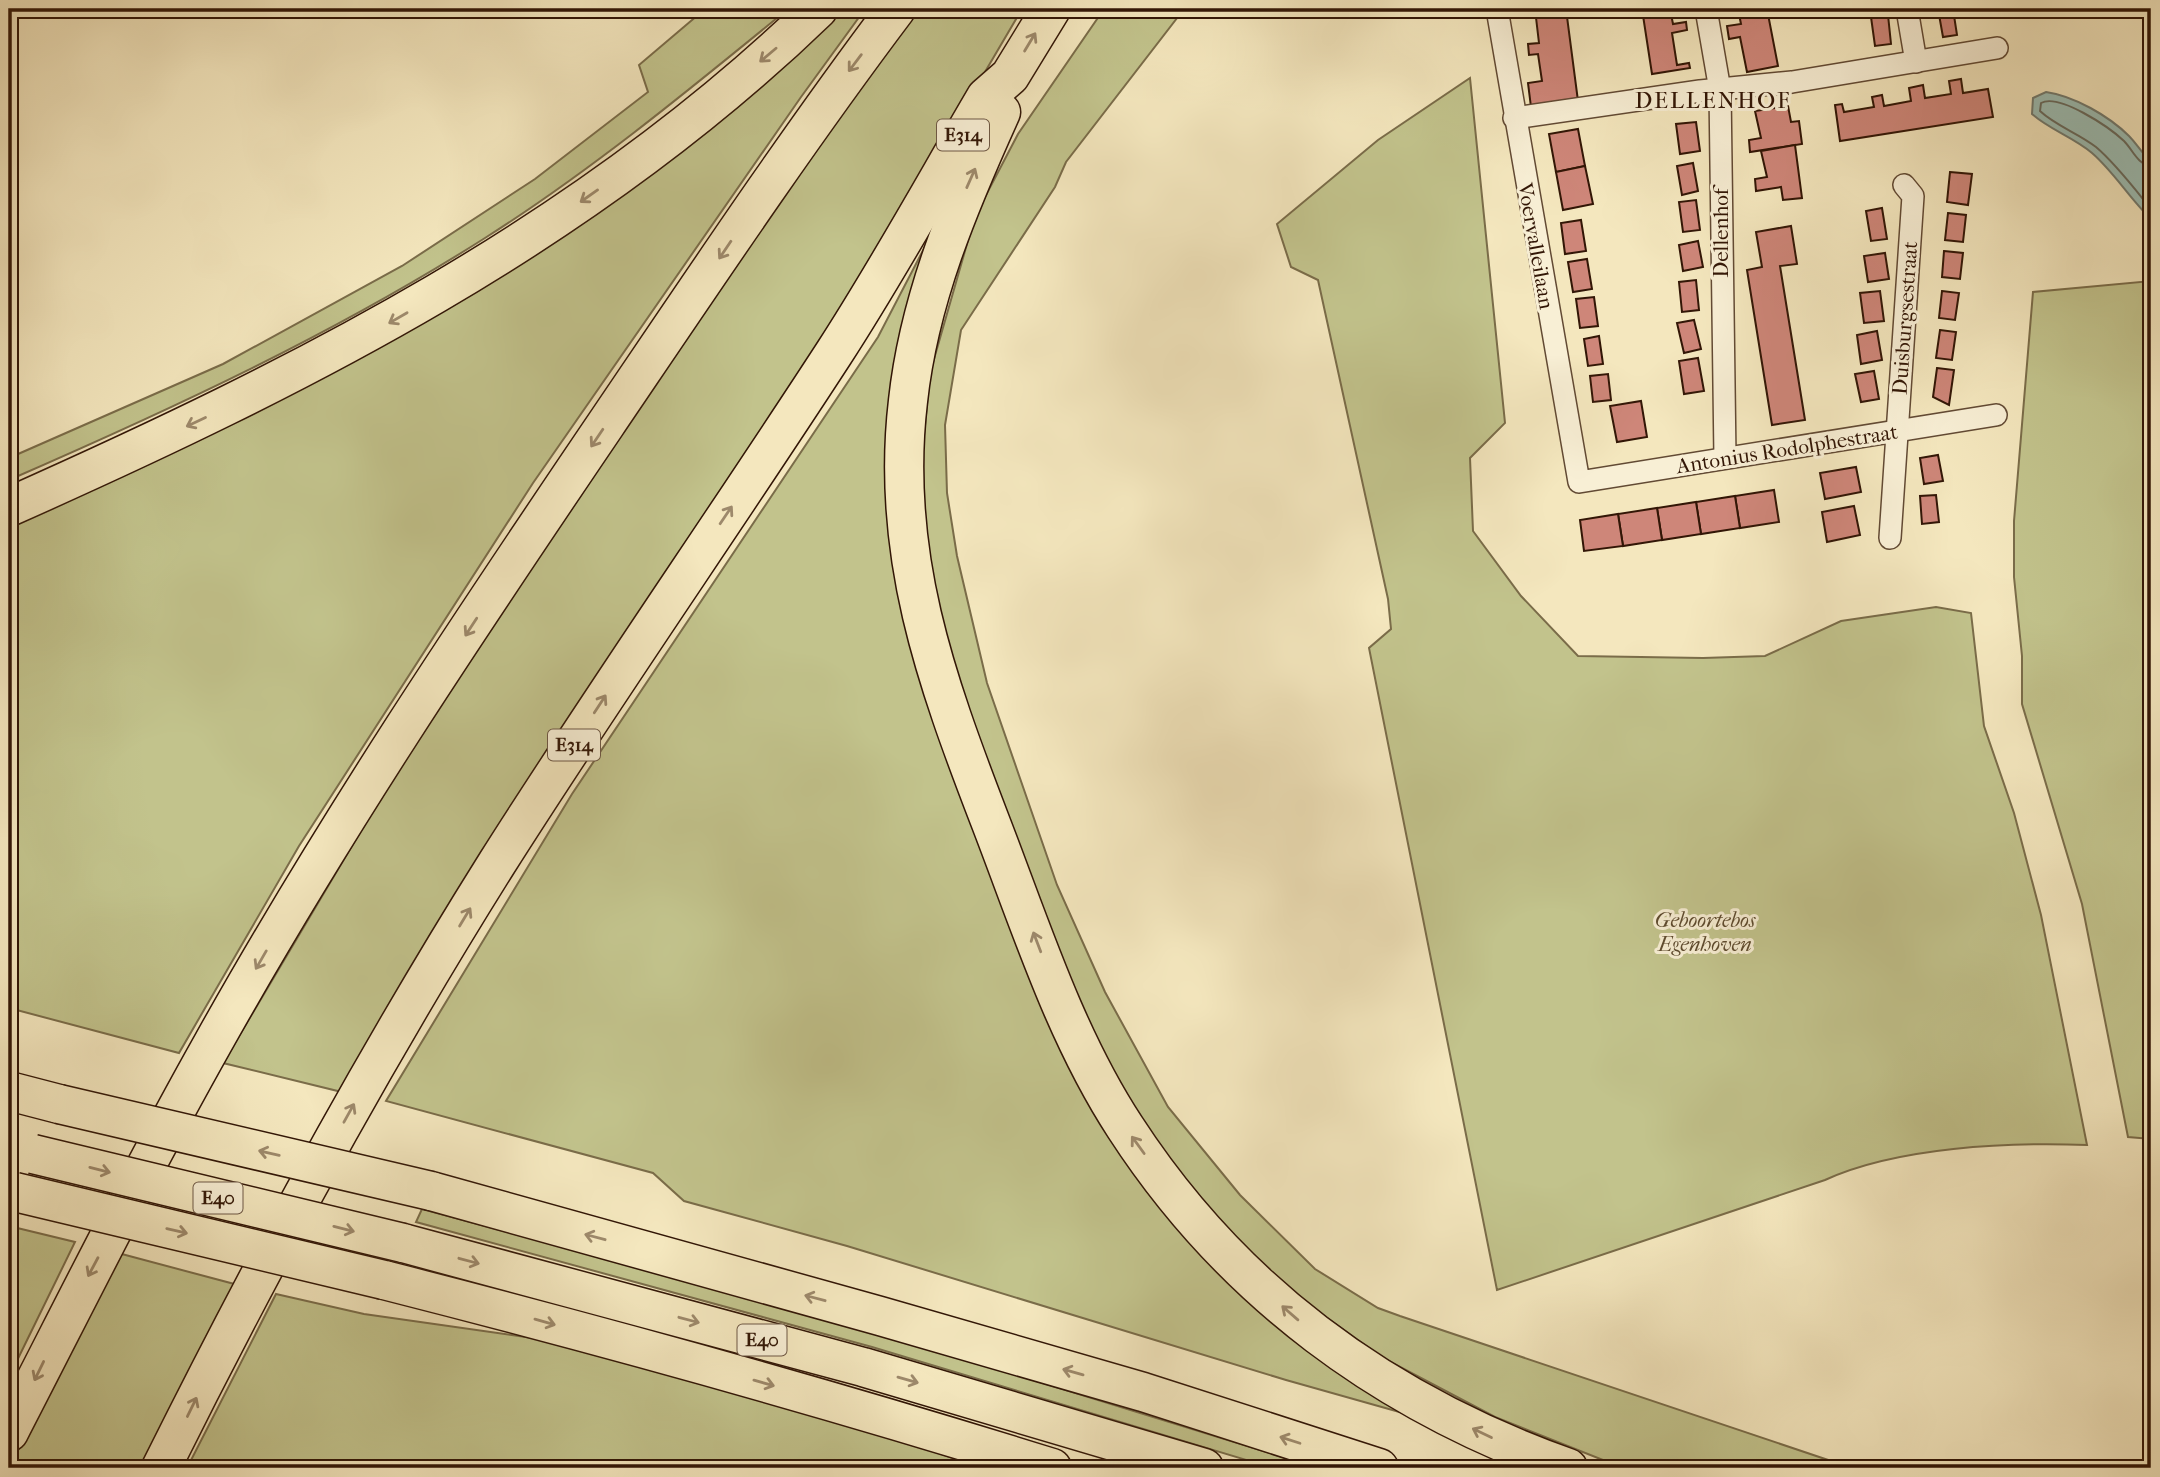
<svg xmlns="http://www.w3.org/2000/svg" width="2160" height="1477" font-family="'IM FELL French Canon',serif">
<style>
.green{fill:#c2c38c;stroke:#7a6c49;stroke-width:2}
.water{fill:#9cbfb6;stroke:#727b70;stroke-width:2}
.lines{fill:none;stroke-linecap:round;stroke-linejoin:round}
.shore{stroke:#676a5e;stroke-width:2}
.building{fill:#ce8679;stroke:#321606;stroke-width:2}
.street-casing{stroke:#624a34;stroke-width:24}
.highway-casing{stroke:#321606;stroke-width:41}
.street{stroke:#f8efd5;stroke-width:21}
.highway{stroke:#f4e7be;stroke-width:38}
.highway-bridge-casing{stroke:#321606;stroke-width:41;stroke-linecap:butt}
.highway-bridge{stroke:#f4e7be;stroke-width:38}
.oneway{stroke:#9d896b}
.labels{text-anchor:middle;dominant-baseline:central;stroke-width:6;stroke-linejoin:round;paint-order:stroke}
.shield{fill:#f8efd5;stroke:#6d5744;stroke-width:2}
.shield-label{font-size:19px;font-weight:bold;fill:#321606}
.street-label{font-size:21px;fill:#321606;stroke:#f8efd5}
.park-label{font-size:21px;font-style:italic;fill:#5d4a2e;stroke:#f8efd5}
.neighbourhood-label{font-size:23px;letter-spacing:2px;fill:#321606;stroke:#f8efd5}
</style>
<rect width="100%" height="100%" fill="#f4e7be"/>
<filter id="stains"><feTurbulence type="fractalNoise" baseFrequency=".00286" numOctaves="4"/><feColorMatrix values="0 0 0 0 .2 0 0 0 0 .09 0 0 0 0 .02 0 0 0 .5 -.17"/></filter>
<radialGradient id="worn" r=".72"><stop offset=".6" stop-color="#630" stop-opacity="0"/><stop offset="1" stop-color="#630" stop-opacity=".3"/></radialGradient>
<g class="green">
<path d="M705 9H788C690 89 592 170 485 238 334 334 172 409 9 480V458L223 364 402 266 535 179 648 92 639 65Z"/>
<polygon points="839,9 865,9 801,97 533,483 299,846 179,1053 9,1008 9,522 240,417 803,42"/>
<polygon points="911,9 1022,9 888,237 346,1093 223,1063 378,802 545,542"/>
<polygon points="1104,9 1184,9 1066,162 1055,187 961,330 945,425 947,493 957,556 987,683 1057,885 1105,992 1168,1107 1240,1195 1315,1269 1378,1308 1400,1316 1852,1468 1623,1468 1495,1417 1383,1358 1284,1287 1213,1215 1151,1136 1111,1069 1070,985 961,698 938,613 925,536 922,457 930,373 975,216 1018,134"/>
<path d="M1470 78 1505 423 1470 458 1473 531 1521 596 1578 656 1703 658 1765 656 1841 621 1936 607 1971 613 1984 726 2014 813 2041 915 2087 1145C2008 1142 1897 1147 1825 1180L1497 1290 1369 648 1391 629 1388 599 1318 280 1291 267 1277 224 1378 140Z"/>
<polygon points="931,235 889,503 1093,1096 1410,1415 1286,1380 847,1246 684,1201 653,1173 386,1101 572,794 878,337"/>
<polygon points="2151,281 2151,1139 2128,1137 2082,904 2022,704 2022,656 2014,577 2014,521 2033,292"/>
<polygon points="422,1209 878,1332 1318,1468 1273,1468 872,1347 416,1222"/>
<polygon points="9,1226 75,1242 9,1377"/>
<polygon points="118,1253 238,1285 143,1468 9,1468"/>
<polygon points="276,1294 364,1314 540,1339 882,1433 981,1468 187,1468"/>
</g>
<path class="water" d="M2046 92C2074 96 2109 116 2129 136 2137 144 2142 154 2151 161V219C2130 199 2114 172 2092 153 2073 137 2050 130 2032 114L2033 98Z"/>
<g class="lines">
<path class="shore" d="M2151 166C2137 164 2133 150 2124 141 2109 127 2059 93 2041 103L2040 111C2056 126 2078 133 2096 147 2116 164 2134 188 2151 209"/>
</g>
<g class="building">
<polygon points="1535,9 1566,9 1578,101 1531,107 1528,83 1542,81 1538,54 1529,55 1528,44 1539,43"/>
<polygon points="1642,9 1670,9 1673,24 1686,22 1687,30 1672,33 1677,65 1689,63 1690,68 1652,74"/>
<polygon points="1738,9 1767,9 1778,66 1747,72 1740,37 1729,39 1727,26 1741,24"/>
<polygon points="1938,9 1953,9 1957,35 1943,37"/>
<polygon points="1888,15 1891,44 1875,46 1871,17"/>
<polygon points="1961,79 1963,93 1988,89 1993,117 1840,141 1835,105 1842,104 1844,112 1874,107 1872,97 1882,95 1884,106 1911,101 1909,88 1923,85 1925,98 1951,94 1949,81"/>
<polygon points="1788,106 1791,122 1799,121 1802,144 1750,152 1749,140 1761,138 1755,111"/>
<polygon points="1696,122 1700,151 1680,154 1676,124"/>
<polygon points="1578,129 1585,166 1556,172 1549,134"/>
<polygon points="1795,145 1802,198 1783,200 1781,187 1756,191 1755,179 1767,177 1761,151"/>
<polygon points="1693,163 1698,191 1682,195 1677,166"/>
<polygon points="1585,166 1593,204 1563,210 1556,172"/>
<polygon points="1950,172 1972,174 1968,205 1947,202"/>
<polygon points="1696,200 1700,230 1683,232 1679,202"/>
<polygon points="1882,208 1887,239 1871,241 1866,211"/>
<polygon points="1948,213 1966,215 1963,242 1945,240"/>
<polygon points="1581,220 1586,251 1565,254 1561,223"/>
<polygon points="1791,226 1797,264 1780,266 1805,420 1772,425 1747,270 1762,267 1756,232"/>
<polygon points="1698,241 1703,267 1683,271 1679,245"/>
<polygon points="1944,251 1963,253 1960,279 1942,277"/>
<polygon points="1885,253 1889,279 1868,282 1864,256"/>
<polygon points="1587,259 1592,289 1573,292 1568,262"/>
<polygon points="1696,280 1699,310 1682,312 1679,282"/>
<polygon points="1880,291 1884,321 1864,323 1860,293"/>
<polygon points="1942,291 1959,293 1955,320 1939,318"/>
<polygon points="1594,297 1598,326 1580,328 1576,299"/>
<polygon points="1694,320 1701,349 1684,353 1677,323"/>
<polygon points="1940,330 1956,332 1952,360 1936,358"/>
<polygon points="1877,331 1882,360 1861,364 1857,335"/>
<polygon points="1599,336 1603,364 1588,366 1584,339"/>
<polygon points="1698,358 1704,391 1684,394 1679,361"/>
<polygon points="1937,368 1954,370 1949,405 1933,397"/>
<polygon points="1874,371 1879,399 1861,402 1855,374"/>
<polygon points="1608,374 1611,400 1593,402 1590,376"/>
<polygon points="1641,401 1647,437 1617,442 1610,406"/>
<polygon points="1938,455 1943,481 1924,484 1920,458"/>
<polygon points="1856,467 1861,492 1825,499 1820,473"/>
<polygon points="1774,490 1779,522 1740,528 1735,496"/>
<polygon points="1936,495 1939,522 1922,524 1920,496"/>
<polygon points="1735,496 1740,528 1701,534 1696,502"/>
<polygon points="1696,502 1701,534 1662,540 1657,508"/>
<polygon points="1854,506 1860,535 1827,542 1822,512"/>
<polygon points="1657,508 1662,540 1623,546 1618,514"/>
<polygon points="1618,514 1623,546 1584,551 1580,520"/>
</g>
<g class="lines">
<defs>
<g id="street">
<polyline points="1497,9 1579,482 1996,415"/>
<polyline points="1706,9 1720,90 1725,458"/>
<polyline points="1907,9 1916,62"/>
<polyline points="1514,118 1700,91 1792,82 1997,48"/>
<polyline points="1890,538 1913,196 1904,185"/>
</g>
<g id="highway">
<path d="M1001 112C959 205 919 299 908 401 890 553 936 680 989 818 1029 921 1064 1034 1125 1127 1232 1292 1385 1403 1568 1468"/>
<path d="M9 507C301 377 586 234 818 9"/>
<polyline points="9,1091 59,1104"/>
<polyline points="431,1191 880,1316 1143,1392 1379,1468"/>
<polyline points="403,1243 863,1367 1204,1468"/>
<path d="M384 1280C608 1337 831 1399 1052 1468"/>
<path d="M9 1432C76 1302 141 1171 213 1043 332 830 469 626 606 424 701 284 795 143 896 9"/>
<path d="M161 1468C264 1261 374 1059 497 863 606 691 723 524 834 353 888 270 936 182 986 97L1010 76 1051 9"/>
</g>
</defs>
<use href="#street" class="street-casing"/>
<use href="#highway" class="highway-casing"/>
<use href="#street" class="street"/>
<use href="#highway" class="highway"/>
<defs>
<g id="highway-bridge">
<polyline points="59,1104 431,1191"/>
<polyline points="33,1154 403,1243"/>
<polyline points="15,1192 384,1280"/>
</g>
</defs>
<use href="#highway-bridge" class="highway-bridge-casing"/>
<use href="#highway-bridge" class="highway-bridge"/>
</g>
<defs><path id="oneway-shaft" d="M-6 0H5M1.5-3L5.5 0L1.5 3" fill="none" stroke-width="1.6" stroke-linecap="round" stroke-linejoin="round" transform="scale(1.75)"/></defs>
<g class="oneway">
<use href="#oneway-shaft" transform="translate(1030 42) rotate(-59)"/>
<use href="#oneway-shaft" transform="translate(768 55) rotate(140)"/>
<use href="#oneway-shaft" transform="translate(855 63) rotate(127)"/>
<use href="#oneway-shaft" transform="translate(971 178) rotate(-66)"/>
<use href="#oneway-shaft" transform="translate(589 196) rotate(145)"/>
<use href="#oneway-shaft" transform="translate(725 250) rotate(124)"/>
<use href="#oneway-shaft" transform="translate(398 318) rotate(150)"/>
<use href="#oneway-shaft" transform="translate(196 422) rotate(155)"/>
<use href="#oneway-shaft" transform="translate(597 438) rotate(124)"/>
<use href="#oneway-shaft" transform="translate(726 515) rotate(-56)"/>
<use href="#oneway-shaft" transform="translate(471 627) rotate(123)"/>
<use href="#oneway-shaft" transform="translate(600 704) rotate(-57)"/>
<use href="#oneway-shaft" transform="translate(465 917) rotate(-59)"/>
<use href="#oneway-shaft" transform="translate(1037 942) rotate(-111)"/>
<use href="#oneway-shaft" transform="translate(261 960) rotate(120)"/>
<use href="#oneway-shaft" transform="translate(349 1113) rotate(-61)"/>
<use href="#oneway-shaft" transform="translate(1138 1145) rotate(-126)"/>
<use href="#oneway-shaft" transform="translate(269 1153) rotate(-167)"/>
<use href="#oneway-shaft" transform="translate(100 1170) rotate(14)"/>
<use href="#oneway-shaft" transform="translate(344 1229) rotate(14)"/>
<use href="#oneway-shaft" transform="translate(177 1231) rotate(13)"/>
<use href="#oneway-shaft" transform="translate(595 1237) rotate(-165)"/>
<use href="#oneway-shaft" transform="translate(469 1261) rotate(15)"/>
<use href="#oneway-shaft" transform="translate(93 1267) rotate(118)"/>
<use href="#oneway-shaft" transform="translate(815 1298) rotate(-165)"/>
<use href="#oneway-shaft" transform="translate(1290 1313) rotate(-139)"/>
<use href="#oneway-shaft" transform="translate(689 1320) rotate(15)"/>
<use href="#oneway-shaft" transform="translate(545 1322) rotate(16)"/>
<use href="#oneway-shaft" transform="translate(39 1371) rotate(116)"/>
<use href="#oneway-shaft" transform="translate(1073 1372) rotate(-164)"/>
<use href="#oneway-shaft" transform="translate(908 1380) rotate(16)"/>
<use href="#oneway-shaft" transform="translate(764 1383) rotate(16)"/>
<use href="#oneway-shaft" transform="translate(192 1407) rotate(-64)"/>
<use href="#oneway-shaft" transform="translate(1482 1433) rotate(-154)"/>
<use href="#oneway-shaft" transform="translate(1290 1440) rotate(-162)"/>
</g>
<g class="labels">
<g class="shield">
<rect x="937" y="119.5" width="52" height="31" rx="5"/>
<rect x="548" y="729.5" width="52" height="31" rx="5"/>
<rect x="193.5" y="1182.5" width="49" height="31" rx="5"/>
<rect x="737.5" y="1324.5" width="49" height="31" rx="5"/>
</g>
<g class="shield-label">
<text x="963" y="135">E314</text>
<text x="574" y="745">E314</text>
<text x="218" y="1198">E40</text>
<text x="762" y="1340">E40</text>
</g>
<g class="street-label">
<text transform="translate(1721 233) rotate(-90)">Dellenhof</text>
<text transform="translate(1536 246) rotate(80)">Voervalleilaan</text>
<text transform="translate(1905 318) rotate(-86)">Duisburgsestraat</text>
<text transform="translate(1787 449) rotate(-9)">Antonius Rodolphestraat</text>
</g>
<g class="park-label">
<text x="1705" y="920">Geboortebos<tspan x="1705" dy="24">Egenhoven</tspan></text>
</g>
<g class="neighbourhood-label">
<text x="1713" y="100">DELLENHOF</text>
</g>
</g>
<rect width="2160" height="1477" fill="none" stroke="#f4e7be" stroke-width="35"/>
<rect x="10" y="10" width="2139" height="1456" fill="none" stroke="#321606" stroke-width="3.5"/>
<rect x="18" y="18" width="2125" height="1442" fill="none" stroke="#321606" stroke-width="2"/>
<rect width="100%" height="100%" filter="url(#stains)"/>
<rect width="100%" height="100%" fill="url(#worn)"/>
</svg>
